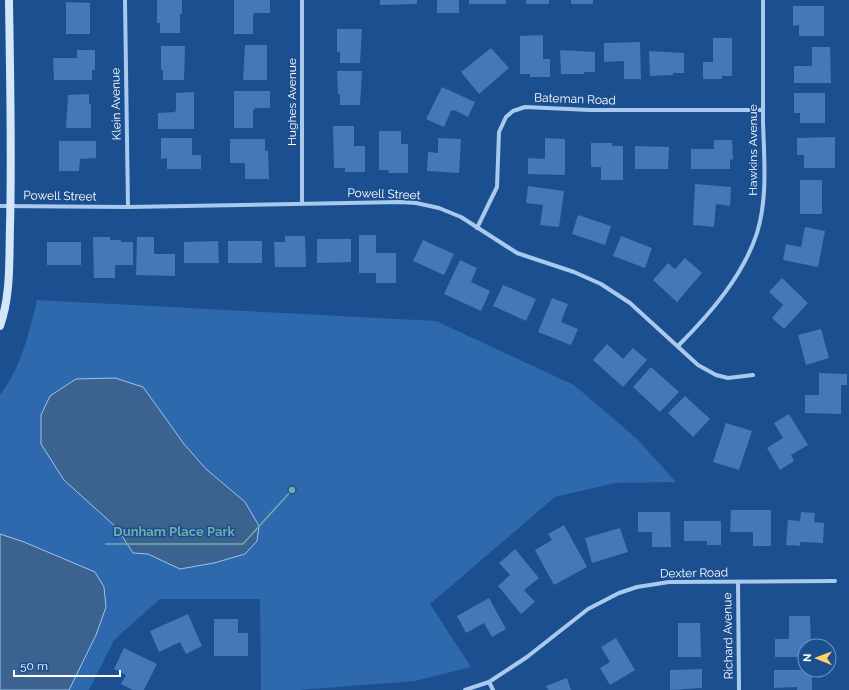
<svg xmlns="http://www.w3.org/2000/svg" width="849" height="690" font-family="Raleway,sans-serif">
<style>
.green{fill:#2e69ad}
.water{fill:#3c6290;stroke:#9cc4f0}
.building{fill:#4478b7}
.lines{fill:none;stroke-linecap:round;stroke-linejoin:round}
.street{stroke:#a9c9ee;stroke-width:4}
.secondary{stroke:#d6e6fa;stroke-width:8}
.labels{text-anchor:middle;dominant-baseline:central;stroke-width:3;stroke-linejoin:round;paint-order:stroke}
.street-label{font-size:12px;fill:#fff;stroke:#1b4f8f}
.leader{fill:none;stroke:#6fada8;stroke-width:1.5}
.callout-dot{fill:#6fada8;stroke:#1b4f8f;stroke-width:1.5}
.callout-label{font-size:13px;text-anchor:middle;font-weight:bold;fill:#6fada8;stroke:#1b4f8f;stroke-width:3;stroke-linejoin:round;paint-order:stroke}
</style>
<rect width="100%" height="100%" fill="#1b4f8f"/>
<path class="green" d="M37 300 436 321 574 385 637 439 676 482 615 483 555 497 430 604 471 667 415 681 299 690H261L260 599H160L114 640 89 690H0V395C21 368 29 333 37 300Z"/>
<g class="water">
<polygon points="115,378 143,387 184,444 206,469 245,502 259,526 257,541 245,554 214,563 180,569 148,554 133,553 117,528 64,480 41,444 41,415 50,396 76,379"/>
<polygon points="0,534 24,542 95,572 104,587 106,607 96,635 69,690 0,690"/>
</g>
<g class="building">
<polygon points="157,0 182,0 182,14 180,14 180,33 160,33 160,23 157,23"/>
<polygon points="234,0 270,0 270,13 254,13 253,16 253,34 234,34"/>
<polygon points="380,0 417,0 417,4 380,5"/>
<rect x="437" y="0" width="22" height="13"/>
<rect x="469" y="0" width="37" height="4"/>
<rect x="526" y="0" width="23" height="4"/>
<rect x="571" y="0" width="22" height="4"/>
<polygon points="66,2 90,3 90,34 66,34"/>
<polygon points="793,6 824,6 824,36 799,36 799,25 793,26"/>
<polygon points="337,29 362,29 360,63 340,63 340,52 337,52"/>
<polygon points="543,35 543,59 550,59 550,77 530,77 530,74 520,74 520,36"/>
<polygon points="713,38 732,38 732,76 722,76 722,79 703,79 703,62 713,62"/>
<polygon points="640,42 641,79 624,79 624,61 604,62 604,43"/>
<polygon points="245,45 267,45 267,80 243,80"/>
<polygon points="161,46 185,46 184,80 163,80 163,70 161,70"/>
<polygon points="812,47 830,47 831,83 794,83 794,66 812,66"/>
<polygon points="491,48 509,68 479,94 461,72"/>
<polygon points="77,50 95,50 95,70 92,70 92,80 54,80 53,58 77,58"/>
<polygon points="560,50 595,52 595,72 584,72 584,74 561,74"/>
<polygon points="649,51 684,53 684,73 673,73 673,75 650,76"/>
<polygon points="337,71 362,71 360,105 340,105 340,94 338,94"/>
<polygon points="442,87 475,102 468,117 454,110 451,111 444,127 426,119"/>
<polygon points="234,91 270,91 270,108 254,108 255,110 253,110 253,128 234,128"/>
<polygon points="194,92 194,129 158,129 158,113 175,112 176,110 176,93"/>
<polygon points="794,93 825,93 825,123 800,123 800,113 794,113"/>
<polygon points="89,94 89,104 91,104 91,128 66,128 68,95"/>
<polygon points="333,126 354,126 354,146 365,146 365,172 345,172 345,168 334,168"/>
<polygon points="379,131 401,131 401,144 408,144 408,173 389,173 388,170 379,170"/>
<polygon points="835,137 835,168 804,168 804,155 797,155 797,138"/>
<polygon points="161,138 192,138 192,155 201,155 201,169 167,169 167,158 161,159"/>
<polygon points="438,138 461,139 459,173 427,171 428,152 438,153"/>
<polygon points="545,138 565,139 565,175 528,174 528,158 545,159"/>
<polygon points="230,139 265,139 265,151 268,151 269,179 245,179 245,163 230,163"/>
<polygon points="714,140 732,140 733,160 730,159 730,169 691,169 691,149 714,149"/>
<polygon points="59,141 96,141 96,158 80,159 79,171 59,171"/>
<polygon points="591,143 612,143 612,146 623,146 623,180 601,180 601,167 591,167"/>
<polygon points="635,146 669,147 668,169 635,169"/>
<rect x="800" y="180" width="22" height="34"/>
<polygon points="695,184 731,187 730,206 716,204 714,227 693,225"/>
<polygon points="528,186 564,191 559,227 540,225 543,205 526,203"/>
<polygon points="578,215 611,226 605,245 572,234"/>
<polygon points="805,227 825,231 818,267 783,260 786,244 801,247"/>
<polygon points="359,235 376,235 376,253 396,253 396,283 376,283 376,273 359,273"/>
<polygon points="285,236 305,236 306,267 275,267 274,242 285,242"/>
<polygon points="621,236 652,248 645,268 613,256"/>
<polygon points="93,237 110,237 110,240 121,240 121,242 133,242 133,265 115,265 115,278 94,278"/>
<polygon points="137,237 154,237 154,254 175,254 175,276 136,275"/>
<polygon points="317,239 351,239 351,262 317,263"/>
<polygon points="423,240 454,254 444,275 413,261"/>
<polygon points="218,241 219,263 184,263 184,242"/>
<rect x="228" y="241" width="34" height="22"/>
<rect x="47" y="242" width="34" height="23"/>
<polygon points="685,258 702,273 677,302 653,280 668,263 675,269"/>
<polygon points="460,260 477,268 471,282 490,291 481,311 444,294"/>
<polygon points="782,278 808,303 784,329 772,318 783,305 769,292"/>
<polygon points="503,285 536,299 526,321 493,306"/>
<polygon points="552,298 568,304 561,322 578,329 571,345 538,332"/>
<polygon points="821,329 829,358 806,365 798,335"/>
<polygon points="607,344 623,359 633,348 647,360 623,387 593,360"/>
<polygon points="651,367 679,392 660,412 633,387"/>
<polygon points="819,373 847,374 847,385 841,385 841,414 805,413 805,395 819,395"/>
<polygon points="685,396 710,419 693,437 668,413"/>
<polygon points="789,414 808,445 791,455 794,461 780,470 767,448 783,438 774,423"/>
<polygon points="726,423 752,431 739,470 713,462"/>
<polygon points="731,510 771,510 771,546 753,546 753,532 730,532"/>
<polygon points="638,512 670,512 671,547 652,547 652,532 638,532"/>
<polygon points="801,512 815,513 814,522 824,523 823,543 800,542 800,546 786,545 788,520 800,521"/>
<polygon points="684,521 721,521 721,545 707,545 707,541 684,541"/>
<polygon points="564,525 587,567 554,585 535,550 552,540 548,534"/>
<polygon points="620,528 628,552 592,563 585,538"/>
<polygon points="515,549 539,578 524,590 535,602 521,614 498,586 510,575 499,563"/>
<polygon points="489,598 506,629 492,637 484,623 466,633 457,616"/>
<polygon points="188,614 202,646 186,654 180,642 159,652 150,631"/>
<polygon points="789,616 810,616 811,646 805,646 805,657 775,657 775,639 789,639"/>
<polygon points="214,619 238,619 238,633 248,633 248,656 214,656"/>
<polygon points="678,623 700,623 701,657 678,657"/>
<polygon points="616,638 635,670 610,685 600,668 610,662 601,647"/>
<polygon points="124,648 157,664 144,690 133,690 121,684 126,675 114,669"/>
<polygon points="702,669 702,688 670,690 670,670"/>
<polygon points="774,670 812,670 812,690 797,690 797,687 774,688"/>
<polygon points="567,678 571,690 548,690 546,686"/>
</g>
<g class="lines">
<g class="street">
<polyline points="125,0 128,207"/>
<polyline points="302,203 302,0"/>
<polyline points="0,206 128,207 400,202 416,203 439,208 461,217 517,253 574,272 601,284 630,303 698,365 716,375 728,378 753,375"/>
<polyline points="477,228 497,187 499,132 506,117 513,111 525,107 590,110 763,110"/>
<path d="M678 346C710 314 743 276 757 233 768 197 764 158 763 121 763 81 763 40 763 0"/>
<polyline points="738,582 739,690"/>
<polyline points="489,682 493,690"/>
<polyline points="465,690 489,682 527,657 588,609 619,593 637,587 669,582 835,581"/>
</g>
<path class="secondary" d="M0 326C11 295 9 260 10 227 12 151 10 76 9 0"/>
</g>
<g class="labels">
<g class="street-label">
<text transform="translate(575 99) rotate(2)">Bateman Road</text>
<text transform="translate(292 102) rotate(-90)">Hughes Avenue</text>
<text transform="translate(116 104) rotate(-91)">Klein Avenue</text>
<text transform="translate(753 150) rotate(-90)">Hawkins Avenue</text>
<text transform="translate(384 194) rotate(2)">Powell Street</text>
<text transform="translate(60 196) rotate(1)">Powell Street</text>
<text transform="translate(694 573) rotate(-1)">Dexter Road</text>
<text transform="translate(728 636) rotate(-91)">Richard Avenue</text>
</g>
</g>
<path class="leader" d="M292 490L243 544H105"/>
<circle class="callout-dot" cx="292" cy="490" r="4"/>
<g class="callout-label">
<text x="174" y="536">Dunham Place Park</text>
</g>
<g transform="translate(817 658) rotate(271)"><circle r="19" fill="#1b4f8f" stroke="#7695bc"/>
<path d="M0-3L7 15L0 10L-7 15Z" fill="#ffd166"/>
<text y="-6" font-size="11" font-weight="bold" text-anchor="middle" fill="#ffffff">N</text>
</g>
<path d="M14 670v6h106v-6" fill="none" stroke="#ffffff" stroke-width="2"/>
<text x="20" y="670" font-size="12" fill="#ffffff" stroke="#1b4f8f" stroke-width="3" paint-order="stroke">50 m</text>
</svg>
